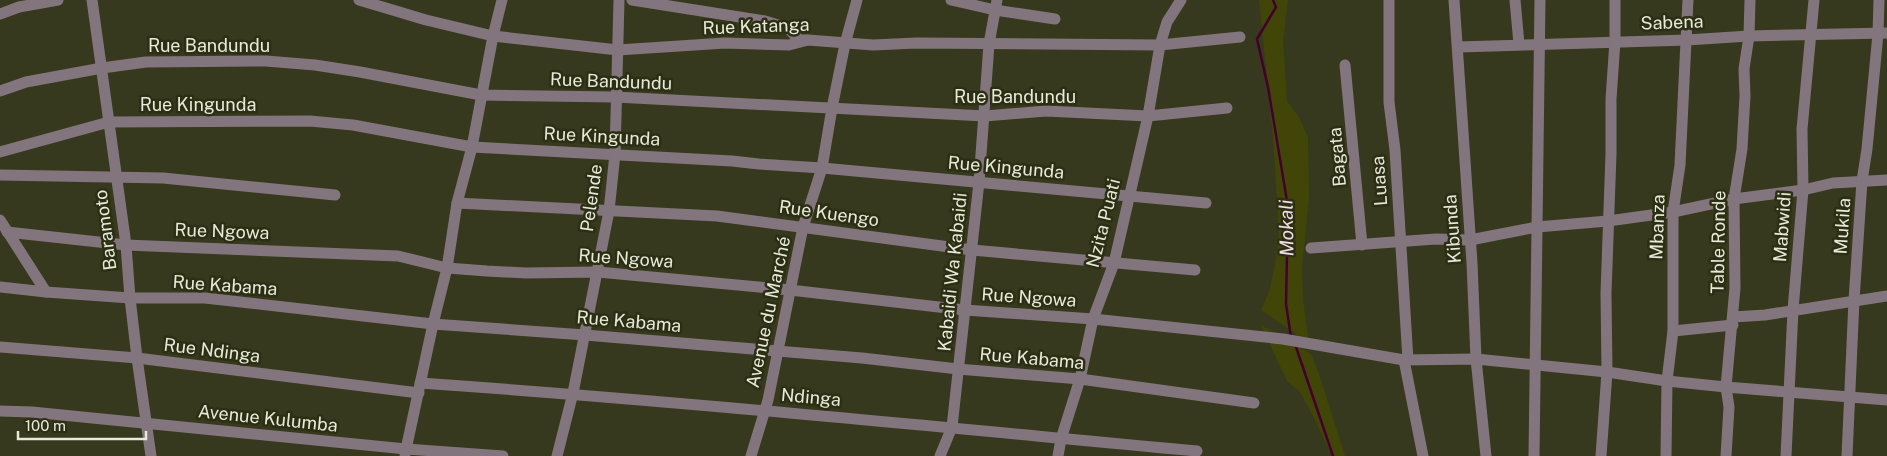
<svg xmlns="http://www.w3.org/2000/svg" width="1887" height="456" font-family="'Public Sans',sans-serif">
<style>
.green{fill:#414608}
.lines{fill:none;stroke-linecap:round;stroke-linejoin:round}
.stream{stroke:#43002d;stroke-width:2.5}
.minor{stroke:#83757d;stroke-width:11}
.labels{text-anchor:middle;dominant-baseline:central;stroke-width:5;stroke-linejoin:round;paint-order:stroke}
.street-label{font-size:18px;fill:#e7ead9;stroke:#2c2f13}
.water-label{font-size:19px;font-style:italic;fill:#f2dce7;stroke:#2c2f13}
</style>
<rect width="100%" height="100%" fill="#36391d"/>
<g class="green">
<polygon points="1259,0 1288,0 1283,41 1287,101 1299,117 1308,138 1309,197 1302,267 1303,300 1309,343 1261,310 1269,292 1275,265 1279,231 1273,137"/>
<polygon points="1261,325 1311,354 1318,371 1345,456 1332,456 1313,416 1300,392 1287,381"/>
</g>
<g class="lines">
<g class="stream">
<polyline points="1273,0 1276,7 1257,39 1268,87 1288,207 1286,304 1291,337"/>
<polyline points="1295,344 1333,456"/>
</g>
<g class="minor">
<polyline points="92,0 126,245 130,298 137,358 151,456"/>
<polyline points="359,0 426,20 493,36 618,50 725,43 789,45 808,40 873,45 916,43 1160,45 1240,37"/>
<polyline points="632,0 765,21 788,28 799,40 807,40"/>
<polyline points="951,0 995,10 1055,19"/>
<polyline points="1389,0 1389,102 1395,150 1408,360"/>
<polyline points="1454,0 1472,263 1476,359 1486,456"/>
<polyline points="1515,0 1519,44"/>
<polyline points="0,14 19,7 58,0"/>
<polyline points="1458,47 1687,40 1749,36 1887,33"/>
<polyline points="1345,65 1362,245"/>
<polyline points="0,91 26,82 102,68 146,62 266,61 315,65 360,72 481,95 615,97 985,116 1046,111 1148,116 1227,108"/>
<polyline points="0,152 109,122 310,121 353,125 472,147 732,161 759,164 822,168 1206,203"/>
<polyline points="0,175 163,178 335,195"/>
<polyline points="457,203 717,216 972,250 1195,270"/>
<polyline points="0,220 46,292"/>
<polyline points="7,232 126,245 398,256 447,268 487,271 526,273 598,272 790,290 965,310 1093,319 1283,339 1404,360 1476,359 1607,372 1667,381 1726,387 1887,400"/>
<polyline points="1311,248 1436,239 1470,240 1537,227 1608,221 1673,212 1734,199 1803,190 1833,183 1887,180"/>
<polyline points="0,287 46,292 130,298 205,298 433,324 585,335 862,358 958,369 1080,379 1254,403"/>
<polyline points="1733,317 1765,315 1887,296"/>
<polyline points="1673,331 1733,325"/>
<polyline points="0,347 137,358 419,393"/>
<polyline points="1404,360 1423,456"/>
<path d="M420 383C680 401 938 427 1197 451"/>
<polyline points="0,411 32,412 406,449 503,456"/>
<polyline points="405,454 433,324 447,268 457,203 472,147 493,36 502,0"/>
<polyline points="557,456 573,393 609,211 615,154 619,0"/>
<polyline points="751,456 768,400 803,227 822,168 832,108 845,44 857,0"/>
<polyline points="940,456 952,427 979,182 989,44 997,0"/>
<polyline points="1058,456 1061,439 1080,379 1093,319 1114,263 1148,116 1160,45 1167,22 1181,0"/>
<polyline points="1534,456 1540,0"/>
<polyline points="1601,456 1607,372 1606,293 1611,154 1611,99 1615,41 1615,0"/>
<polyline points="1666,456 1667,381 1673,331 1673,212 1680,165 1688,0"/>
<polyline points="1726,456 1729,407 1726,387 1735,288 1734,199 1742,149 1745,96 1744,69 1749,36 1750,0"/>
<polyline points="1786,456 1793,310 1803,190 1802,129 1814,0"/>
<polyline points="1847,456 1854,300 1862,181 1867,149 1878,34 1879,0"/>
</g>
</g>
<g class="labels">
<g class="street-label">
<text transform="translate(1672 22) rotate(-2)">Sabena</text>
<text transform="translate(756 26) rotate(-2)">Rue Katanga</text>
<text x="209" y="45">Rue Bandundu</text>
<text transform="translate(611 81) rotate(2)">Rue Bandundu</text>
<text x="1015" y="96">Rue Bandundu</text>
<text x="198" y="104">Rue Kingunda</text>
<text transform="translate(602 136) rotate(3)">Rue Kingunda</text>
<text transform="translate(1337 157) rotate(-95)">Bagata</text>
<text transform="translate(1006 167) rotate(5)">Rue Kingunda</text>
<text transform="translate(1379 181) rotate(-94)">Luasa</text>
<text transform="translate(591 198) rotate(-82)">Pelende</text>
<text transform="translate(829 213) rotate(8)">Rue Kuengo</text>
<text transform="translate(1103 223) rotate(-76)">Nzita Puati</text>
<text transform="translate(1842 226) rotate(-86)">Mukila</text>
<text transform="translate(1657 227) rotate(-88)">Mbanza</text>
<text transform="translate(1782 227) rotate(-86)">Mabwidi</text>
<text transform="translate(1452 229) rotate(-94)">Kibunda</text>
<text transform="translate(105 230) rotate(-97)">Baramoto</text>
<text transform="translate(222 231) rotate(2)">Rue Ngowa</text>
<text transform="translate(1718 242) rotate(-89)">Table Ronde</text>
<text transform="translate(626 258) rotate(4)">Rue Ngowa</text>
<text transform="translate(952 272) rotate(-84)">Kabaidi Wa Kabaidi</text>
<text transform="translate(225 285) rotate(4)">Rue Kabama</text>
<text transform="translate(1029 297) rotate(4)">Rue Ngowa</text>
<text transform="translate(768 312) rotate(-78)">Avenue du Marché</text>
<text transform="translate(629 321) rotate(5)">Rue Kabama</text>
<text transform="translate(212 350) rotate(7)">Rue Ndinga</text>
<text transform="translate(1032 358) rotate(5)">Rue Kabama</text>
<text transform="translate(811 397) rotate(5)">Ndinga</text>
<text transform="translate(268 418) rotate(6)">Avenue Kulumba</text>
</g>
<g class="water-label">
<text transform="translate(1286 228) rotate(-91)">Mokali</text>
</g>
</g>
<path d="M18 431v8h128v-8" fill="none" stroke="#e7ead9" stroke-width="2.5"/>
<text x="25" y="431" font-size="15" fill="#e7ead9" stroke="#2c2f13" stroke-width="4" paint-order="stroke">100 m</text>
</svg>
